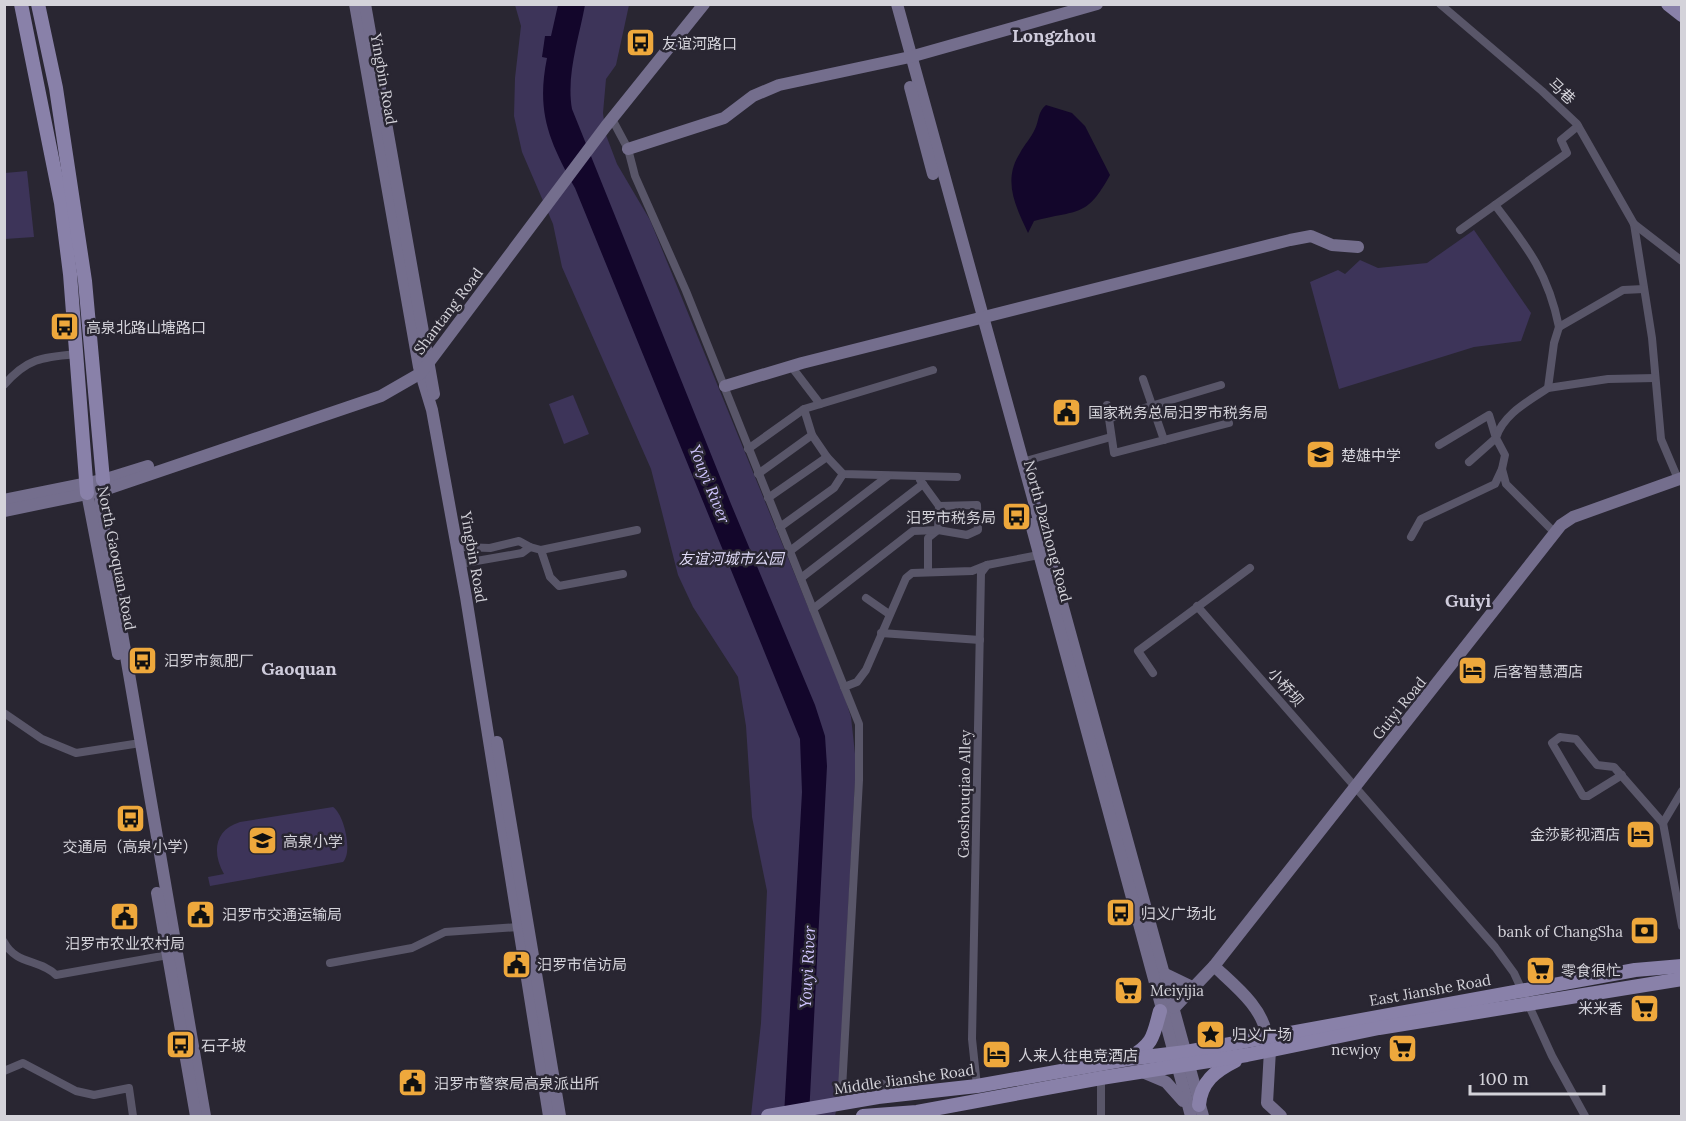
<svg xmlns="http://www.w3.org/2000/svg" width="1686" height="1121" font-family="Lora,'Noto Sans SC',serif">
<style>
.green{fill:#3d3459}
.water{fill:#13062b}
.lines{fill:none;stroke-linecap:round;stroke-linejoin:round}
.street{stroke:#595669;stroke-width:8}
.secondary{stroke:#746e8d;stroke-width:12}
.primary{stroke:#8981a9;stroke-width:14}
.labels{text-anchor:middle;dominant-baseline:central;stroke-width:5;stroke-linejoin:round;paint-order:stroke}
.poi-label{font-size:15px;fill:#d4d3da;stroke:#292632;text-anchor:start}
.street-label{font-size:15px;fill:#d4d3da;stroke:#292632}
.park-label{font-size:15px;font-style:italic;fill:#ddd8f5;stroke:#292632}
.water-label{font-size:16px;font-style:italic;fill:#d1c6ff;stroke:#292632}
.quarter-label{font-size:18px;font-weight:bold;fill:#cfccdc;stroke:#292632}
</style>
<rect width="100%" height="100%" fill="#292632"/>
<g class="green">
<polygon points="515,5 629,5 616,65 606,79 603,113 606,135 617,164 650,220 844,695 851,717 856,763 838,1101 835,1116 751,1116 761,1023 767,891 752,817 746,726 738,677 693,607 678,575 651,469 562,267 553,224 522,152 514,116 515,78 521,26"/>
<polygon points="27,171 34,237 5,239 5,173"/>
<polygon points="1474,230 1531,313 1521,341 1474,347 1339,389 1310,282 1338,270 1345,274 1360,260 1378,268 1427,263"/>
<polygon points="573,395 589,434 564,444 549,404"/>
<path d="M333 807C344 814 353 852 343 862L210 886 208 877 224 874C212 853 214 830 240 822Z"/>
</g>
<g class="water">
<path d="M558 5H585C579 38 566 75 572 109L731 504 815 705 825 736 827 766 809 1116H784L802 792 800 739 575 188C549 141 536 112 547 58L542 57 545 36H551Z"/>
<path d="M1046 105 1072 113 1085 126 1110 175C1086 219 1078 209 1034 221L1028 233C1016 207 1002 181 1020 153 1024 145 1031 138 1035 129 1039 121 1038 111 1046 105Z"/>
</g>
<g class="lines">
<g class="street">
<polyline points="1440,4 1542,91 1577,124 1634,224 1652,338 1661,439 1678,479"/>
<polyline points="612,119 628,149 635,176 686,291 859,724 859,780 842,1089 880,1083 906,1092"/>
<polyline points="1495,205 1567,153 1561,140 1578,126"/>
<polyline points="1634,224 1682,261"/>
<path d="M1460 230 1495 205C1528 248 1548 273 1559 327"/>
<polyline points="791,366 820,404"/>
<polyline points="1143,379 1164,440"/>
<path d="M4 385C27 358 43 357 76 354"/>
<polyline points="1548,388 1608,379 1655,378"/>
<polyline points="1107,405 1114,453 1229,423"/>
<polyline points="1111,418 1221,385"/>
<polyline points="812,435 827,457"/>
<polyline points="1439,445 1489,415 1496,438 1469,462"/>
<polyline points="748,449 804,409 933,370"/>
<polyline points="1022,462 1111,437"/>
<polyline points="758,474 812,435 804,409"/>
<polyline points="920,480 939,506 938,530 928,538 928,572"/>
<polyline points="768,498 827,457 843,474 957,477"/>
<polyline points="780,527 834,488 843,474"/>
<path d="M1555 533 1506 484 1502 469 1505 455 1496 438C1503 414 1529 401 1548 388L1554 343 1559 327 1623 290 1644 289"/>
<polyline points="1411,537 1421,519 1495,484 1502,469"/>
<polyline points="462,547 490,548 519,541 530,547"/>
<polyline points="541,550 637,530"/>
<polyline points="790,551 888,476"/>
<polyline points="465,563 522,553 530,547 541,550 550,577 559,586 623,574"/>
<polyline points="801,578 923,484"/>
<polyline points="866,598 889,614"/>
<polyline points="1197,606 1495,947 1514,973 1552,1056 1585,1116"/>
<polyline points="813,609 913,531 938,530 967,535 978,530 977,505 939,506"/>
<polyline points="881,633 980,640"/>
<polyline points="1153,673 1138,651 1250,568"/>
<polyline points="844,687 857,682 866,670 906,578 912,573 972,571 987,565"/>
<polyline points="4,713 42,739 76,753 134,744"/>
<polyline points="1622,775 1588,796 1583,796 1552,743 1560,737 1576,739 1597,765 1614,767 1663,823 1682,926"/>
<polyline points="1663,823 1682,791"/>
<path d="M4 942C16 965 40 959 56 975L168 955"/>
<polyline points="330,963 412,948 445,932 519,927"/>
<polyline points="4,1071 23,1063 76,1091 94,1095 129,1088 133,1116"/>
<polyline points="977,1086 972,1039 981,573 987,565 1044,554"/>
<polyline points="1101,1116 1101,1078"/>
</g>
<g class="secondary">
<polyline points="355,4 419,367 432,410 466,597 549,1116"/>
<polyline points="365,4 434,394"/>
<polyline points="897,4 1203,1116"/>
<polyline points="910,87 933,174"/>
<polyline points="628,149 724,118 753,96 779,85 910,57 1097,4"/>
<polyline points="725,386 802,363 1290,240 1311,236 1332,245 1358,247"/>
<polyline points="102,484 100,505 205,1116"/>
<polyline points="87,493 118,654"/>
<polyline points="4,500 103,480 148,466"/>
<polyline points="4,511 101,491 381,396 421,373 606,126 704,4"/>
<polyline points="1031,524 1191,1116"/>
<polyline points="497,742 560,1116"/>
<polyline points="157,893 196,1116"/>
<path d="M1214 966C1235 986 1263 1007 1267 1037"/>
<polyline points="1165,974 1194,988"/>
<polyline points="1174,1008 1214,966 1561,525 1573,517 1682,478"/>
<polyline points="1270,1050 1267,1103 1281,1116"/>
<polyline points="1140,1071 1166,1082 1183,1101"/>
</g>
<g class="primary">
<polyline points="21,4 61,203 70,274 87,493"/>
<polyline points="38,4 56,88 85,281 103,480"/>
<polyline points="1668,4 1682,15"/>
<path d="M1131 1057C1154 1043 1153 1036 1160 1011"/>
<path d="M1199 1105C1201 1082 1215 1071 1235 1061"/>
<polyline points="768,1116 878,1097 977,1086 1128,1059 1186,1052 1635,970 1682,966"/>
<polyline points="863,1116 917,1112 1101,1078 1247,1055 1379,1028 1682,979"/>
</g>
</g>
<defs>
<symbol id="bus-square" viewBox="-11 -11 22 22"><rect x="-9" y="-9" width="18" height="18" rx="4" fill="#eea83c" stroke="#292632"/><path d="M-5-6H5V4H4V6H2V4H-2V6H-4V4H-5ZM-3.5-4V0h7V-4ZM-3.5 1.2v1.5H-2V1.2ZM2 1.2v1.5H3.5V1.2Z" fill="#111"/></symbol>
<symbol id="civic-square" viewBox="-11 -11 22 22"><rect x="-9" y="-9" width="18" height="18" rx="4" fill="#eea83c" stroke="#292632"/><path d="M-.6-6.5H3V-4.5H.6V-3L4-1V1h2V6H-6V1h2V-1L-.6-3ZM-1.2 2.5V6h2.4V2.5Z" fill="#111"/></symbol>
<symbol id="school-square" viewBox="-11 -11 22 22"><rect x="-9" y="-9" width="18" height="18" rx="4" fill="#eea83c" stroke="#292632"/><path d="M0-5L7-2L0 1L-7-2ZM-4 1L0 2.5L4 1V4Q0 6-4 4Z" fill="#111"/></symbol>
<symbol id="hotel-square" viewBox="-11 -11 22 22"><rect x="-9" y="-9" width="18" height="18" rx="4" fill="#eea83c" stroke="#292632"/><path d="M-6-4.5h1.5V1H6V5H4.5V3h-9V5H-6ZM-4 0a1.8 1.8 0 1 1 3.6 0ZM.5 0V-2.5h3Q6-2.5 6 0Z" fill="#111"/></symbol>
<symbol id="bank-square" viewBox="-11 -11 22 22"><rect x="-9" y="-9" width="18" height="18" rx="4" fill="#eea83c" stroke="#292632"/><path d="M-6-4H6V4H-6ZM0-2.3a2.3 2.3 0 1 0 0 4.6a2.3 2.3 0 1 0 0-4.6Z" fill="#111"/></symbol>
<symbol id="supermarket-square" viewBox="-11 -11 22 22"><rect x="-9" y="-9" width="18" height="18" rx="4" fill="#eea83c" stroke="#292632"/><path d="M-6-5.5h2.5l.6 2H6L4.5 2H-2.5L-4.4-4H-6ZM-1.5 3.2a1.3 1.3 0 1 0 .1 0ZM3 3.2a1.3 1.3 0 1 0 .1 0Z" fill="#111"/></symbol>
<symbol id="sight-square" viewBox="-11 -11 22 22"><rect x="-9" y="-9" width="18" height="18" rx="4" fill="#eea83c" stroke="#292632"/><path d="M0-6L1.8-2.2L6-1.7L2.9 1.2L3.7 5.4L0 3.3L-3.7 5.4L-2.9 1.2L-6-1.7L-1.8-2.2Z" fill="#111"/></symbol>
</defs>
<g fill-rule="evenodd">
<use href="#bus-square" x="624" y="26" width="33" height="33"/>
<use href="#bus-square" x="48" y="310" width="33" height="33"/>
<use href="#civic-square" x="1050" y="396" width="33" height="33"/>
<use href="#school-square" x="1304" y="438" width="33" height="33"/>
<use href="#bus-square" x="1000" y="500" width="33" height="33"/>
<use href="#bus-square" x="126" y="644" width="33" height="33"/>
<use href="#hotel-square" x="1456" y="654" width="33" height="33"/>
<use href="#bus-square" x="114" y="802" width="33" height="33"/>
<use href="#hotel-square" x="1624" y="818" width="33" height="33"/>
<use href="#school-square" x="246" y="824" width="33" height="33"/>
<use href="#bus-square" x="1104" y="896" width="33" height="33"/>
<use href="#civic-square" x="184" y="898" width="33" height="33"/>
<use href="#civic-square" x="108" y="900" width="33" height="33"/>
<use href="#bank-square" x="1628" y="914" width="33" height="33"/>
<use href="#civic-square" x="500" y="948" width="33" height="33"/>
<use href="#supermarket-square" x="1524" y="954" width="33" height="33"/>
<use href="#supermarket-square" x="1112" y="974" width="33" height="33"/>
<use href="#supermarket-square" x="1628" y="992" width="33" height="33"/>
<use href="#sight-square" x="1194" y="1018" width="33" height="33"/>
<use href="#bus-square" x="164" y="1028" width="33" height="33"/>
<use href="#supermarket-square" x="1386" y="1032" width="33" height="33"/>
<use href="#hotel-square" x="980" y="1038" width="33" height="33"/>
<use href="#civic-square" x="396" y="1066" width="33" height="33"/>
</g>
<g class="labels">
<g class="poi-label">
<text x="662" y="43">友谊河路口</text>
<text x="86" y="327">高泉北路山塘路口</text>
<text x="1088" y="412">国家税务总局汨罗市税务局</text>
<text x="1341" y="455">楚雄中学</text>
<text x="996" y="517" text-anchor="end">汨罗市税务局</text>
<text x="164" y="660">汨罗市氮肥厂</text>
<text x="1493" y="671">后客智慧酒店</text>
<text x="1620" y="834" text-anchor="end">金莎影视酒店</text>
<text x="283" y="841">高泉小学</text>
<text x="130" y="846" text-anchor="middle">交通局（高泉小学）</text>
<text x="1141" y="913">归义广场北</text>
<text x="222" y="914">汨罗市交通运输局</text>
<text x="1623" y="931" text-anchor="end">bank of ChangSha</text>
<text x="125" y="943" text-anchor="middle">汨罗市农业农村局</text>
<text x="537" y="964">汨罗市信访局</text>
<text x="1561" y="970">零食很忙</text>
<text x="1150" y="990">Meiyijia</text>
<text x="1623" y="1008" text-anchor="end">米米香</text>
<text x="1232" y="1034">归义广场</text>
<text x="201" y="1045">石子坡</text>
<text x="1381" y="1049" text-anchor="end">newjoy</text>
<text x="1018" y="1055">人来人往电竞酒店</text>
<text x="434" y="1083">汨罗市警察局高泉派出所</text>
</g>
<g class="street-label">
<text transform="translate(384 79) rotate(80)">Yingbin Road</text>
<text transform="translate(1562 91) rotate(43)">马巷</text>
<text transform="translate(448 311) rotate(-53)">Shantang Road</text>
<text transform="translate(1048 531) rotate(75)">North Dazhong Road</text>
<text transform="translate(474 557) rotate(80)">Yingbin Road</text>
<text transform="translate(117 558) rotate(79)">North Gaoquan Road</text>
<text transform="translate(1286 687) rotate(49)">小桥坝</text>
<text transform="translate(1399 708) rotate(-51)">Guiyi Road</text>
<text transform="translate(964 794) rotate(-89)">Gaoshouqiao Alley</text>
<text transform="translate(1430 990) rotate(-10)">East Jianshe Road</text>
<text transform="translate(904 1079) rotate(-8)">Middle Jianshe Road</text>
</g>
<g class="park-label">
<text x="731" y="558">友谊河城市公园</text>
</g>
<g class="water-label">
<text transform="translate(710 484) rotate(68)">Youyi River</text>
<text transform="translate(807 967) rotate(-87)">Youyi River</text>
</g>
<g class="quarter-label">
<text x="1054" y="35">Longzhou</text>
<text x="1468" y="600">Guiyi</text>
<text x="299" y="668">Gaoquan</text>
</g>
</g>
<rect width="1686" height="1121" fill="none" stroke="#d4d3da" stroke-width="12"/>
<path d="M1470 1085v9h134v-9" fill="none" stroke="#d4d3da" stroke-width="3"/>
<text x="1479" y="1085" font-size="18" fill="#d4d3da" stroke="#292632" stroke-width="4.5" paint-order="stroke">100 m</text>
</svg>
